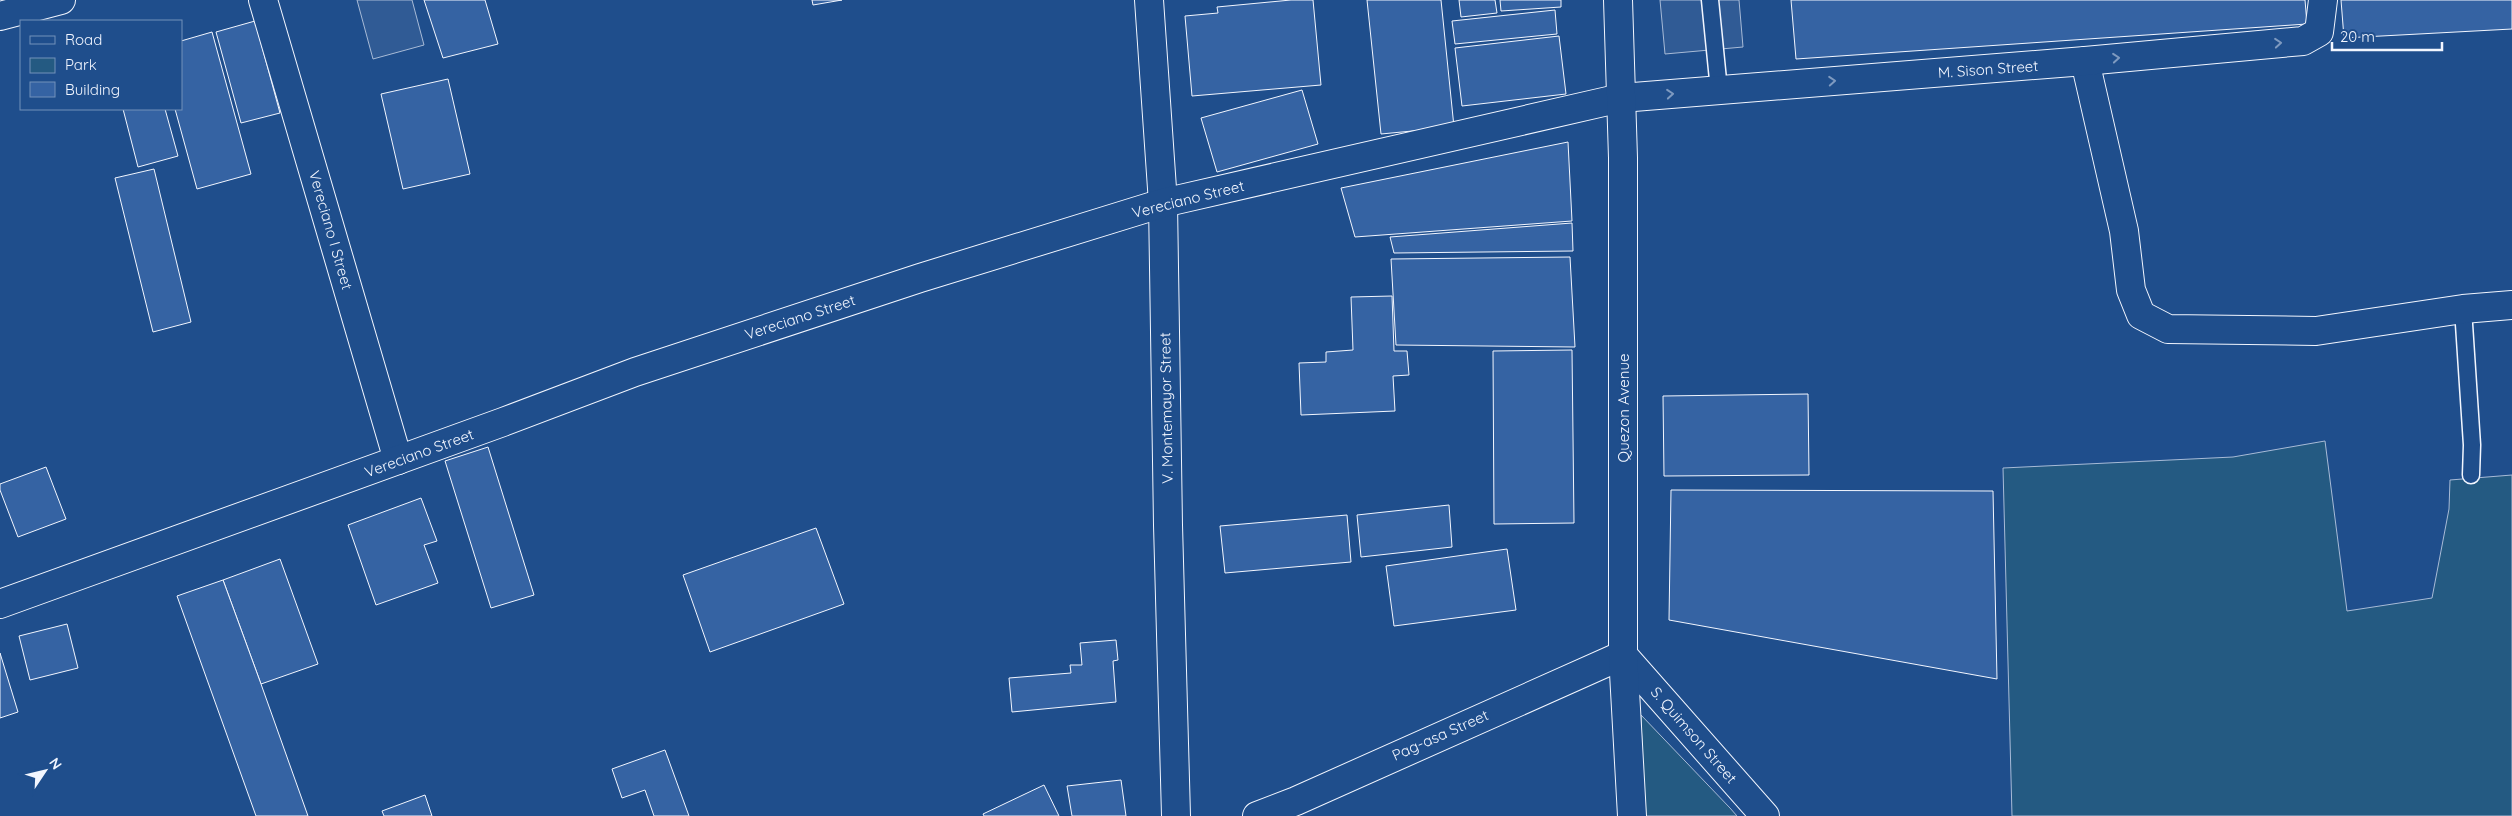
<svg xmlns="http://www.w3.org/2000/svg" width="2512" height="816" font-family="Quicksand,sans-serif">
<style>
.green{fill:#245a82;stroke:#a8bbd7}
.parking{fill:#305b95;stroke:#a8bbd7}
.building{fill:#3563a3;stroke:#f2f6ff}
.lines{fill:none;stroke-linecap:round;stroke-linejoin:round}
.service-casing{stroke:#f2f6ff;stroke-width:19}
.minor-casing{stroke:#f2f6ff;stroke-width:30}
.tertiary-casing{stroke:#f2f6ff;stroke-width:30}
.secondary-casing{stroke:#f2f6ff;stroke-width:30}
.service{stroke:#1f4e8c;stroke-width:16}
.minor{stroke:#1f4e8c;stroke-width:28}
.tertiary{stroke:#1f4e8c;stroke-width:28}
.secondary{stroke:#1f4e8c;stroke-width:28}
.oneway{stroke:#7e9ac0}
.labels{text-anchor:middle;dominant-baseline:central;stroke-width:4;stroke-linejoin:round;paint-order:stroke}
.street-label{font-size:15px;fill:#f2f6ff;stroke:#1f4e8c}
</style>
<rect width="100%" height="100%" fill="#1f4e8c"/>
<g class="green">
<polygon points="2325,441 2347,611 2432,598 2449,509 2450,480 2512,475 2512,816 2012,816 2003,468 2233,457"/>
<polygon points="1641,715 1730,808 1737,816 1644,816"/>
</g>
<g class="parking">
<polygon points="357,0 412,0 424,45 373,59"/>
<polygon points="1660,0 1739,0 1743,47 1665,54"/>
</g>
<g class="building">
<polygon points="424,0 485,0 498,44 443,58"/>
<polygon points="812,0 842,0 813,5"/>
<polygon points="1291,0 1313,0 1321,85 1192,96 1185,16 1218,13 1217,7"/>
<polygon points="1367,0 1441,0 1454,127 1381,134"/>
<polygon points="1459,0 1495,0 1497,13 1461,17"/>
<polygon points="1500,0 1561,0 1561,7 1501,11"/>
<polygon points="1791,0 2305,0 2307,24 1796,59"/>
<polygon points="2341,0 2512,0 2512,29 2344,38"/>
<polygon points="1555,10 1557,34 1455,44 1452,21"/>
<polygon points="255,21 280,113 241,123 216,32"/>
<polygon points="212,32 251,174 197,189 175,109 181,109 181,41"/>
<polygon points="1559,36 1566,94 1462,106 1455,48"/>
<polygon points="448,79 470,174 403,189 381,94"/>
<polygon points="1302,90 1318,144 1217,172 1201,118"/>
<polygon points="123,109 165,109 178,156 138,167"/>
<polygon points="1568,142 1572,221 1355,237 1341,188"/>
<polygon points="154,169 191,322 153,332 115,178"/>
<polygon points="1572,223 1573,251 1394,253 1390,237"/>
<polygon points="1570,257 1575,347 1396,345 1391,259"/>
<polygon points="1392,296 1394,351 1407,351 1409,375 1393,376 1395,411 1301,415 1299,363 1326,362 1326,352 1353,350 1351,297"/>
<polygon points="1572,350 1574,523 1494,524 1493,351"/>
<polygon points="1808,394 1809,475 1664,476 1663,396"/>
<polygon points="488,447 534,595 491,608 445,461"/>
<polygon points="46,467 66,519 18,537 0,490 0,484"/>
<polygon points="1671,490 1993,491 1997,679 1669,620"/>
<polygon points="421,498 437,541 424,545 438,583 376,605 348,525"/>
<polygon points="1449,505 1452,547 1361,557 1357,515"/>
<polygon points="1347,515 1351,562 1225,573 1220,526"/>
<polygon points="816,528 844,604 710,652 683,575"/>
<polygon points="1507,549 1516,610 1394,626 1386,566"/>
<polygon points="280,559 318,664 261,684 223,580"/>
<polygon points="223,580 261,684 308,816 256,816 177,596"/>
<polygon points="67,624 78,668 30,680 19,636"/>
<polygon points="1116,640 1118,660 1113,661 1116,702 1012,712 1009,678 1071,673 1070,665 1082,665 1080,643"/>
<polygon points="0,653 18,712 0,718"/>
<polygon points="665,750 689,816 654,816 645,790 622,798 612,769"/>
<polygon points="1121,780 1126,816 1072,816 1067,786"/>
<polygon points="1044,785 1059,816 984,816 983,814"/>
<polygon points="425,795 432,816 384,816 382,811"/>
</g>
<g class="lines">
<defs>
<g id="service">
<polyline points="1710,0 1719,90"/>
<polyline points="2463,309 2472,445 2471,475"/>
</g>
<g id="minor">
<polyline points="263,0 398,460"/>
<polyline points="2085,61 2124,231 2131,290 2141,315 2168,329 2316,331 2463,309 2512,305"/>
<polyline points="1621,98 2085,61 2303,41 2319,32 2323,0"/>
</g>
<g id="tertiary">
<polyline points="1149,0 1163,203 1168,525 1176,816"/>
<polyline points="0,604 503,422 635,372 920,278 1163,203 1621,98"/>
<polyline points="1257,816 1296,801 1623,655 1765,816"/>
</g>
<g id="secondary">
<polyline points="1618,0 1623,158 1623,655 1632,816"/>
<polyline points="0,16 61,0"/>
</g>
</defs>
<use href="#service" class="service-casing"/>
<use href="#minor" class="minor-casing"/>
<use href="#tertiary" class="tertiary-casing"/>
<use href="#secondary" class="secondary-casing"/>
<use href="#service" class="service"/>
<use href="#minor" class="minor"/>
<use href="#tertiary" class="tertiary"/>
<use href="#secondary" class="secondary"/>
</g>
<defs><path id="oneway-chevron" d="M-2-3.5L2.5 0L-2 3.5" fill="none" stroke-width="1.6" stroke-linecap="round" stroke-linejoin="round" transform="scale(1.25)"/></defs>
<g class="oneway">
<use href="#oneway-chevron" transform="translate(2278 43) rotate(-5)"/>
<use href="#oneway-chevron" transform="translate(2116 58) rotate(-5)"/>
<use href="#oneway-chevron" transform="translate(1832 81) rotate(-4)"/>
<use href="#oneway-chevron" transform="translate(1670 94) rotate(-5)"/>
</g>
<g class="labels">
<g class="street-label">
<text transform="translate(1988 69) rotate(-4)">M. Sison Street</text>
<text transform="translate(1188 199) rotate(-14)">Vereciano Street</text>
<text transform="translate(331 230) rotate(74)">Vereciano I Street</text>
<text transform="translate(800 317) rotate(-18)">Vereciano Street</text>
<text transform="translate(1166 408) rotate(-91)">V. Montemayor Street</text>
<text transform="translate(1623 408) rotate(-90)">Quezon Avenue</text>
<text transform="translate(419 453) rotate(-20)">Vereciano Street</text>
<text transform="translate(1440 735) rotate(-24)">Pag-asa Street</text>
<text transform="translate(1694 735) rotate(49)">S. Quimson Street</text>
</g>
</g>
<rect x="20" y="20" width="162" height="90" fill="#1f4e8c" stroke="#7391ba"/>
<rect x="30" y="36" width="25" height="8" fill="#1f4e8c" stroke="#7391ba"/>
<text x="65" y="45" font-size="15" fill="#f2f6ff">Road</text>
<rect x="30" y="58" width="25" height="15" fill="#245a82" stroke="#7391ba"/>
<text x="65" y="70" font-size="15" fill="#f2f6ff">Park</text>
<rect x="30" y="82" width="25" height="15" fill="#3563a3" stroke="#7391ba"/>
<text x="65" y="95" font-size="15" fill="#f2f6ff">Building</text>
<g transform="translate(45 771) rotate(55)" stroke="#1f4e8c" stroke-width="4" paint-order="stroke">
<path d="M0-4L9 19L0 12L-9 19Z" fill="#f2f6ff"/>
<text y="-8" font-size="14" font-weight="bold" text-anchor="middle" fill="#f2f6ff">N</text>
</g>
<path d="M2332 42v8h110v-8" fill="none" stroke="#f2f6ff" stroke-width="2.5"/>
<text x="2340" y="42" font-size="15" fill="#f2f6ff" stroke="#1f4e8c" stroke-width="4" paint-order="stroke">20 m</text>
</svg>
